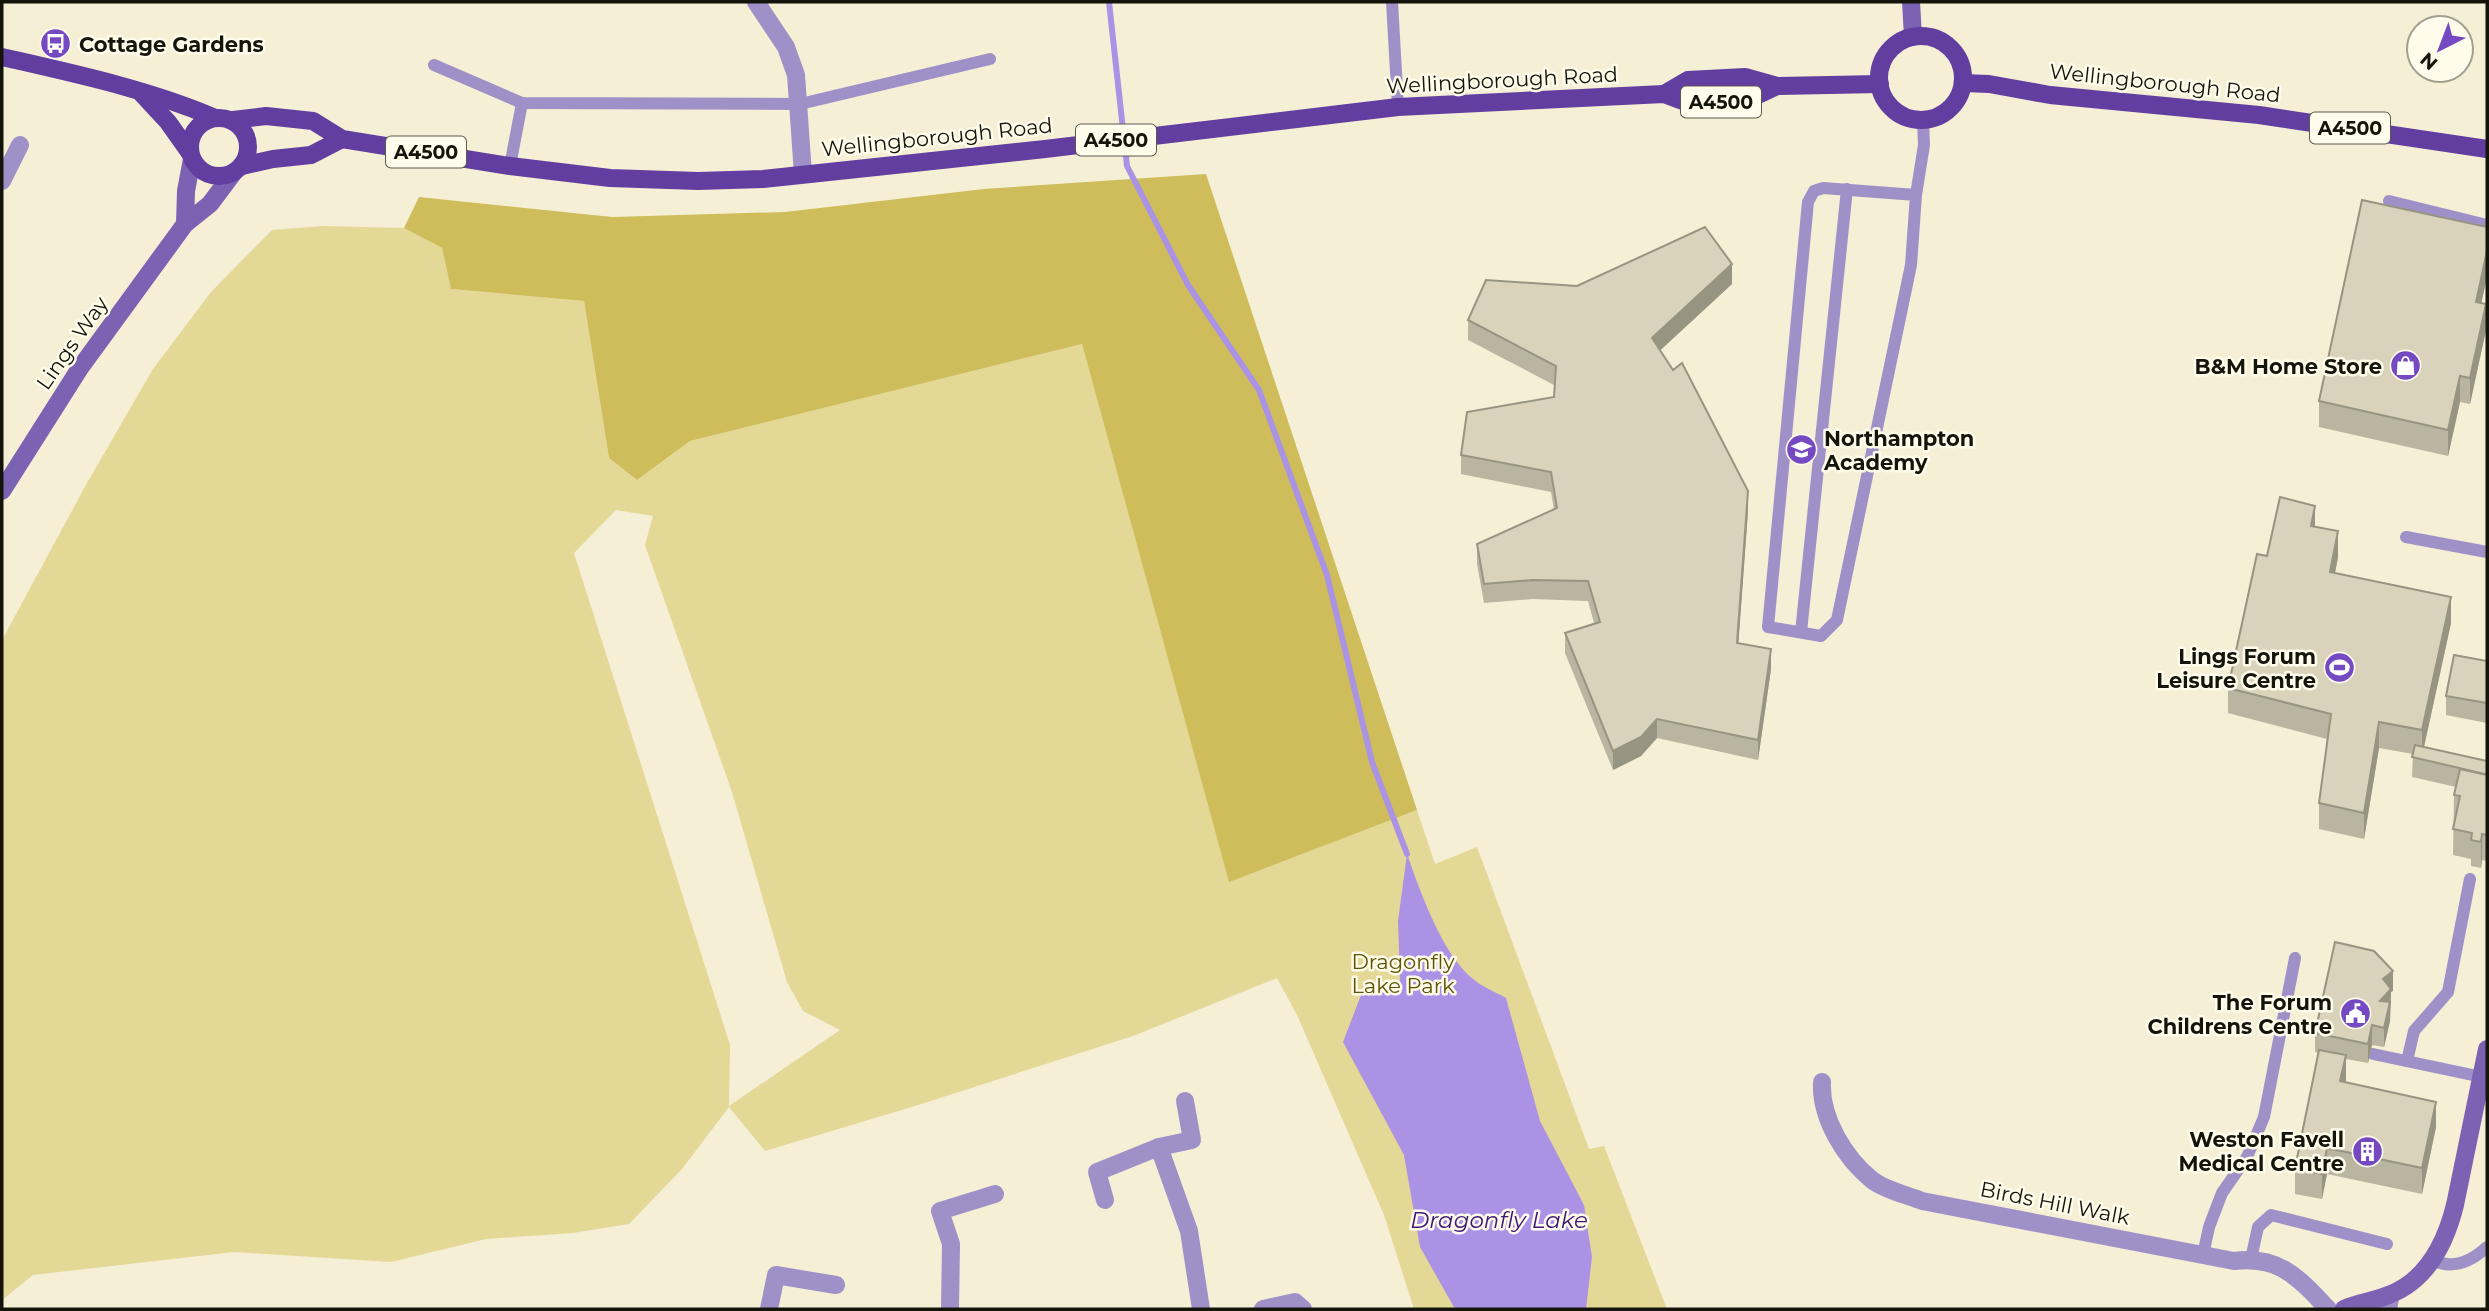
<svg xmlns="http://www.w3.org/2000/svg" width="2489" height="1311" font-family="Montserrat,sans-serif">
<style>
.green{fill:#e4d897;fill-rule:evenodd}
.forest{fill:#cfbc5b}
.water{fill:#aa92e5}
.lines{fill:none;stroke-linecap:round;stroke-linejoin:round}
.stream{stroke:#aa92e5;stroke-width:6}
.lane{stroke:#9f91c8;stroke-width:12}
.street{stroke:#9f91c8;stroke-width:18}
.secondary{stroke:#7b62b2;stroke-width:18}
.primary{stroke:#623ea1;stroke-width:18}
.wall{fill:#bab5a0}
.shaded-wall{fill:#979482}
.building{fill:#d8d3ba;stroke:#979482;stroke-width:2}
.labels{text-anchor:middle;dominant-baseline:central;stroke-width:5;stroke-linejoin:round;paint-order:stroke}
.shield{fill:#fffcec;stroke:#5b5a4e;stroke-width:2}
.shield-label{font-size:19px;font-weight:bold;fill:#15140b}
.poi-label{font-size:21px;font-weight:bold;fill:#15140b;stroke:#fffcec;text-anchor:end}
.street-label{font-size:21px;fill:#15140b;stroke:#fffcec}
.park-label{font-size:21px;fill:#5f5201;stroke:#fffcec}
.water-label{font-size:23px;font-style:italic;fill:#401777;stroke:#fffcec}
</style>
<rect width="100%" height="100%" fill="#f4efd5"/>
<path class="green" d="M324 226 404 228 442 248 451 289 584 301 609 458 637 480 690 441 1082 344 1229 881 1417 810 1435 864 1477 847 1589 1149 1604 1146 1667 1309H1414L1384 1215 1297 1015 1277 978 1133 1036 915 1106 765 1151 729 1107 682 1169 629 1224 573 1233 486 1239 391 1262 234 1252 33 1275 2 1300V640L87 483 153 369 211 292 272 230ZM616 510 653 516 645 545 732 792 787 982 803 1011 840 1030 729 1106 730 1045 574 553Z"/>
<polygon class="forest" points="1206,174 1417,810 1229,882 1082,344 690,441 637,480 609,458 584,301 451,289 442,248 404,228 419,197 612,217 785,212 984,189"/>
<path class="water" d="M1407 854C1420 891 1442 954 1473 979 1482 987 1496 992 1506 998L1540 1121 1584 1205 1592 1257 1586 1309H1455L1420 1247 1404 1155 1343 1042 1361 995 1400 982 1398 921Z"/>
<g class="lines">
<polyline class="stream" points="1109,2 1127,166 1188,285 1259,390 1327,575 1372,762 1407,854"/>
<g class="lane">
<polyline points="1392,2 1398,107"/>
<polyline points="434,65 522,103 800,104 990,59"/>
<polyline points="510,166 522,103"/>
<polyline points="1916,195 1823,188 1814,191 1808,202 1768,627 1821,636 1837,620 1911,265 1916,195 1924,145 1923,120"/>
<polyline points="2389,201 2487,225"/>
<polyline points="2406,537 2487,552"/>
<polyline points="1801,632 1847,189"/>
<polyline points="2373,1054 2482,1077"/>
<polyline points="2407,1061 2414,1031 2448,992 2470,879"/>
<polyline points="2203,1255 2209,1227 2222,1193 2247,1157 2264,1117 2295,958"/>
<polyline points="2251,1259 2258,1227 2271,1215 2387,1244"/>
<path d="M2432 1260C2453 1270 2471 1262 2487 1247"/>
</g>
<g class="street">
<polyline points="756,2 786,47 796,75 803,174"/>
<polyline points="2,181 20,145"/>
<path d="M1822 1082C1820 1118 1845 1158 1872 1180 1885 1190 1907 1195 1922 1201L2234 1261C2279 1255 2300 1279 2328 1309"/>
<polyline points="1159,1147 1189,1231 1201,1309"/>
<polyline points="1105,1200 1097,1172 1159,1147 1192,1140 1185,1101"/>
<polyline points="769,1309 776,1275 836,1285"/>
<polyline points="950,1309 951,1244 940,1211 995,1194"/>
<polyline points="1263,1309 1295,1302 1303,1309"/>
<polyline points="2388,1309 2391,1294"/>
</g>
<g class="secondary">
<polyline points="1911,2 1913,37"/>
<polyline points="185,224 186,191 192,159"/>
<polyline points="2,491 80,368 185,224 210,204 234,172"/>
<path d="M2344 1309C2359 1302 2376 1301 2391 1294 2428 1279 2446 1241 2455 1205L2487 1049"/>
</g>
<g class="primary">
<circle cx="1921" cy="78" r="42"/>
<path d="M2 57C72 73 147 89 213 117"/>
<polyline points="1963,83 1989,84 2050,95 2259,115 2487,149"/>
<polyline points="142,94 168,122 190,153"/>
<polyline points="1664,94 1688,80 1745,77 1777,86 1880,84"/>
<circle cx="219" cy="147" r="29"/>
<polyline points="233,120 266,116 313,121 342,139 510,166 610,178 698,181 763,179 1045,149 1398,107 1664,94 1691,104 1745,101 1777,86"/>
<polyline points="242,166 273,159 311,155 342,139"/>
</g>
</g>
<g class="wall">
<polygon points="2487,227 2487,277 2481,303 2486,330 2470,404 2460,402 2448,456 2319,427 2319,401"/>
<polygon points="1732,284 1660,350 1748,511 1738,644 1771,669 1758,760 1657,738 1641,756 1613,770 1565,653 1565,633 1594,623 1588,601 1532,599 1484,603 1477,564 1477,544 1554,510 1551,492 1461,474 1461,455 1554,397 1554,385 1468,340 1468,320 1577,286"/>
<polygon points="2315,527 2338,557 2335,573 2451,623 2424,747 2487,761 2487,861 2482,860 2481,868 2471,866 2471,859 2453,855 2454,795 2456,787 2412,777 2413,754 2379,748 2364,839 2319,829 2319,803 2327,739 2228,713 2228,688"/>
<polygon points="2487,661 2487,723 2446,715 2446,696"/>
<polygon points="2393,991 2391,992 2390,1021 2384,1047 2372,1045 2368,1063 2346,1059 2345,1082 2436,1127 2422,1194 2327,1174 2322,1199 2295,1194 2295,1168 2318,1053 2315,1052 2315,1033"/>
</g>
<g class="shaded-wall">
<polygon points="2487,251 2487,277 2476,328 2476,302"/>
<polygon points="1732,264 1732,284 1652,358 1652,338"/>
<polygon points="2486,304 2486,330 2470,404 2470,378"/>
<polygon points="2460,376 2460,402 2448,456 2448,430"/>
<polygon points="1748,491 1748,511 1737,663 1737,643"/>
<polygon points="2315,506 2315,532 2311,526"/>
<polygon points="2338,531 2338,557 2330,598 2330,572"/>
<polygon points="2451,597 2451,623 2422,756 2422,730"/>
<polygon points="1771,649 1771,669 1758,760 1758,740"/>
<polygon points="1657,719 1657,738 1641,756 1613,770 1613,751"/>
<polygon points="2379,722 2379,748 2364,839 2364,813"/>
<polygon points="2482,834 2482,860 2481,868 2481,842"/>
<polygon points="2393,971 2393,991 2391,992 2390,1021 2384,1047 2384,1028 2380,1001 2383,979"/>
<polygon points="2372,1025 2372,1045 2368,1063 2368,1044"/>
<polygon points="2346,1055 2346,1081 2340,1107 2340,1081"/>
<polygon points="2436,1102 2436,1127 2422,1194 2422,1168"/>
<polygon points="2327,1148 2327,1174 2322,1199 2322,1174"/>
</g>
<g class="building">
<polygon points="2362,200 2487,227 2487,251 2476,302 2486,304 2470,378 2460,376 2448,430 2319,401"/>
<polygon points="1705,227 1732,264 1652,338 1673,370 1682,363 1748,491 1737,643 1771,649 1758,740 1657,719 1641,737 1613,751 1565,633 1600,622 1588,581 1532,580 1484,584 1477,544 1557,508 1551,472 1461,455 1467,412 1554,397 1556,366 1468,320 1486,280 1577,286"/>
<polygon points="2280,497 2315,506 2311,526 2338,531 2330,572 2451,597 2422,730 2379,722 2364,813 2319,803 2331,714 2228,688 2257,554 2267,556"/>
<polygon points="2454,655 2487,661 2487,703 2446,696"/>
<polygon points="2415,745 2487,761 2487,775 2484,775 2485,774 2412,757"/>
<polygon points="2460,769 2487,775 2487,835 2482,834 2481,842 2471,840 2472,833 2453,829 2460,796 2454,795"/>
<polygon points="2335,942 2374,951 2393,971 2383,979 2391,989 2380,1001 2390,1002 2384,1028 2372,1025 2368,1044 2315,1033"/>
<polygon points="2319,1050 2346,1055 2340,1081 2436,1102 2422,1168 2327,1148 2322,1174 2295,1168"/>
</g>
<defs>
<symbol id="bus-disc" viewBox="-11 -11 22 22"><circle r="9.5" fill="#7549c2" stroke="#fffcec"/><path d="M-5-6H5V4H4V6H2V4H-2V6H-4V4H-5ZM-3.5-4V0h7V-4ZM-3.5 1.2v1.5H-2V1.2ZM2 1.2v1.5H3.5V1.2Z" fill="#fff"/></symbol>
<symbol id="shop-disc" viewBox="-11 -11 22 22"><circle r="9.5" fill="#7549c2" stroke="#fffcec"/><path d="M-5-2.5h2.3a2.7 3.5 0 0 1 5.4 0H5L5.5 6h-11ZM-1.5-2.5h3a1.5 2.3 0 0 0-3 0Z" fill="#fff"/></symbol>
<symbol id="school-disc" viewBox="-11 -11 22 22"><circle r="9.5" fill="#7549c2" stroke="#fffcec"/><path d="M0-5L7-2L0 1L-7-2ZM-4 1L0 2.5L4 1V4Q0 6-4 4Z" fill="#fff"/></symbol>
<symbol id="stadium-disc" viewBox="-11 -11 22 22"><circle r="9.5" fill="#7549c2" stroke="#fffcec"/><path d="M0-5a6.5 5 0 1 0 0 10a6.5 5 0 1 0 0-10ZM-3.5-1.8h7v3.6h-7Z" fill="#fff"/></symbol>
<symbol id="civic-disc" viewBox="-11 -11 22 22"><circle r="9.5" fill="#7549c2" stroke="#fffcec"/><path d="M-.6-6.5H3V-4.5H.6V-3L4-1V1h2V6H-6V1h2V-1L-.6-3ZM-1.2 2.5V6h2.4V2.5Z" fill="#fff"/></symbol>
<symbol id="building-disc" viewBox="-11 -11 22 22"><circle r="9.5" fill="#7549c2" stroke="#fffcec"/><path d="M-4-6H4V6H1V3H-1V6H-4ZM-2.5-4.3h1.7v1.8h-1.7ZM.8-4.3h1.7v1.8H.8ZM-2.5-1h1.7V.8h-1.7ZM.8-1h1.7V.8H.8Z" fill="#fff"/></symbol>
</defs>
<g fill-rule="evenodd">
<use href="#bus-disc" x="38" y="26" width="35" height="35"/>
<use href="#shop-disc" x="2388" y="348" width="35" height="35"/>
<use href="#school-disc" x="1784" y="432" width="35" height="35"/>
<use href="#stadium-disc" x="2322" y="650" width="35" height="35"/>
<use href="#civic-disc" x="2338" y="996" width="35" height="35"/>
<use href="#building-disc" x="2350" y="1134" width="35" height="35"/>
</g>
<g class="labels">
<g class="shield">
<rect x="1681" y="86.5" width="80" height="31" rx="5"/>
<rect x="2310" y="112.5" width="80" height="31" rx="5"/>
<rect x="1076" y="124.5" width="80" height="31" rx="5"/>
<rect x="386" y="136.5" width="80" height="31" rx="5"/>
</g>
<g class="shield-label">
<text x="1721" y="102">A4500</text>
<text x="2350" y="128">A4500</text>
<text x="1116" y="140">A4500</text>
<text x="426" y="152">A4500</text>
</g>
<g class="poi-label">
<text x="79" y="44" text-anchor="start">Cottage Gardens</text>
<text x="2382" y="366">B&amp;M Home Store</text>
<text x="1824" y="438" text-anchor="start">Northampton<tspan x="1824" dy="24">Academy</tspan></text>
<text x="2316" y="656">Lings Forum<tspan x="2316" dy="24">Leisure Centre</tspan></text>
<text x="2332" y="1002">The Forum<tspan x="2332" dy="24">Childrens Centre</tspan></text>
<text x="2344" y="1139">Weston Favell<tspan x="2344" dy="24">Medical Centre</tspan></text>
</g>
<g class="street-label">
<text transform="translate(1502 80) rotate(-3)">Wellingborough Road</text>
<text transform="translate(2165 83) rotate(6)">Wellingborough Road</text>
<text transform="translate(937 137) rotate(-6)">Wellingborough Road</text>
<text transform="translate(72 343) rotate(-55)">Lings Way</text>
<text transform="translate(2055 1203) rotate(11)">Birds Hill Walk</text>
</g>
<g class="park-label">
<text x="1403" y="961">Dragonfly<tspan x="1403" dy="24">Lake Park</tspan></text>
</g>
<g class="water-label">
<text x="1499" y="1220">Dragonfly Lake</text>
</g>
</g>
<rect width="2489" height="1311" fill="none" stroke="#15140b" stroke-width="7"/>
<g transform="translate(2440 49) rotate(222)"><circle r="33" fill="#fffcec" stroke="#a19f92" stroke-width="2"/>
<path d="M0-5L12 26L0 18L-12 26Z" fill="#7549c2"/>
<text y="-10" font-size="19" font-weight="bold" text-anchor="middle" fill="#15140b">N</text>
</g>
</svg>
